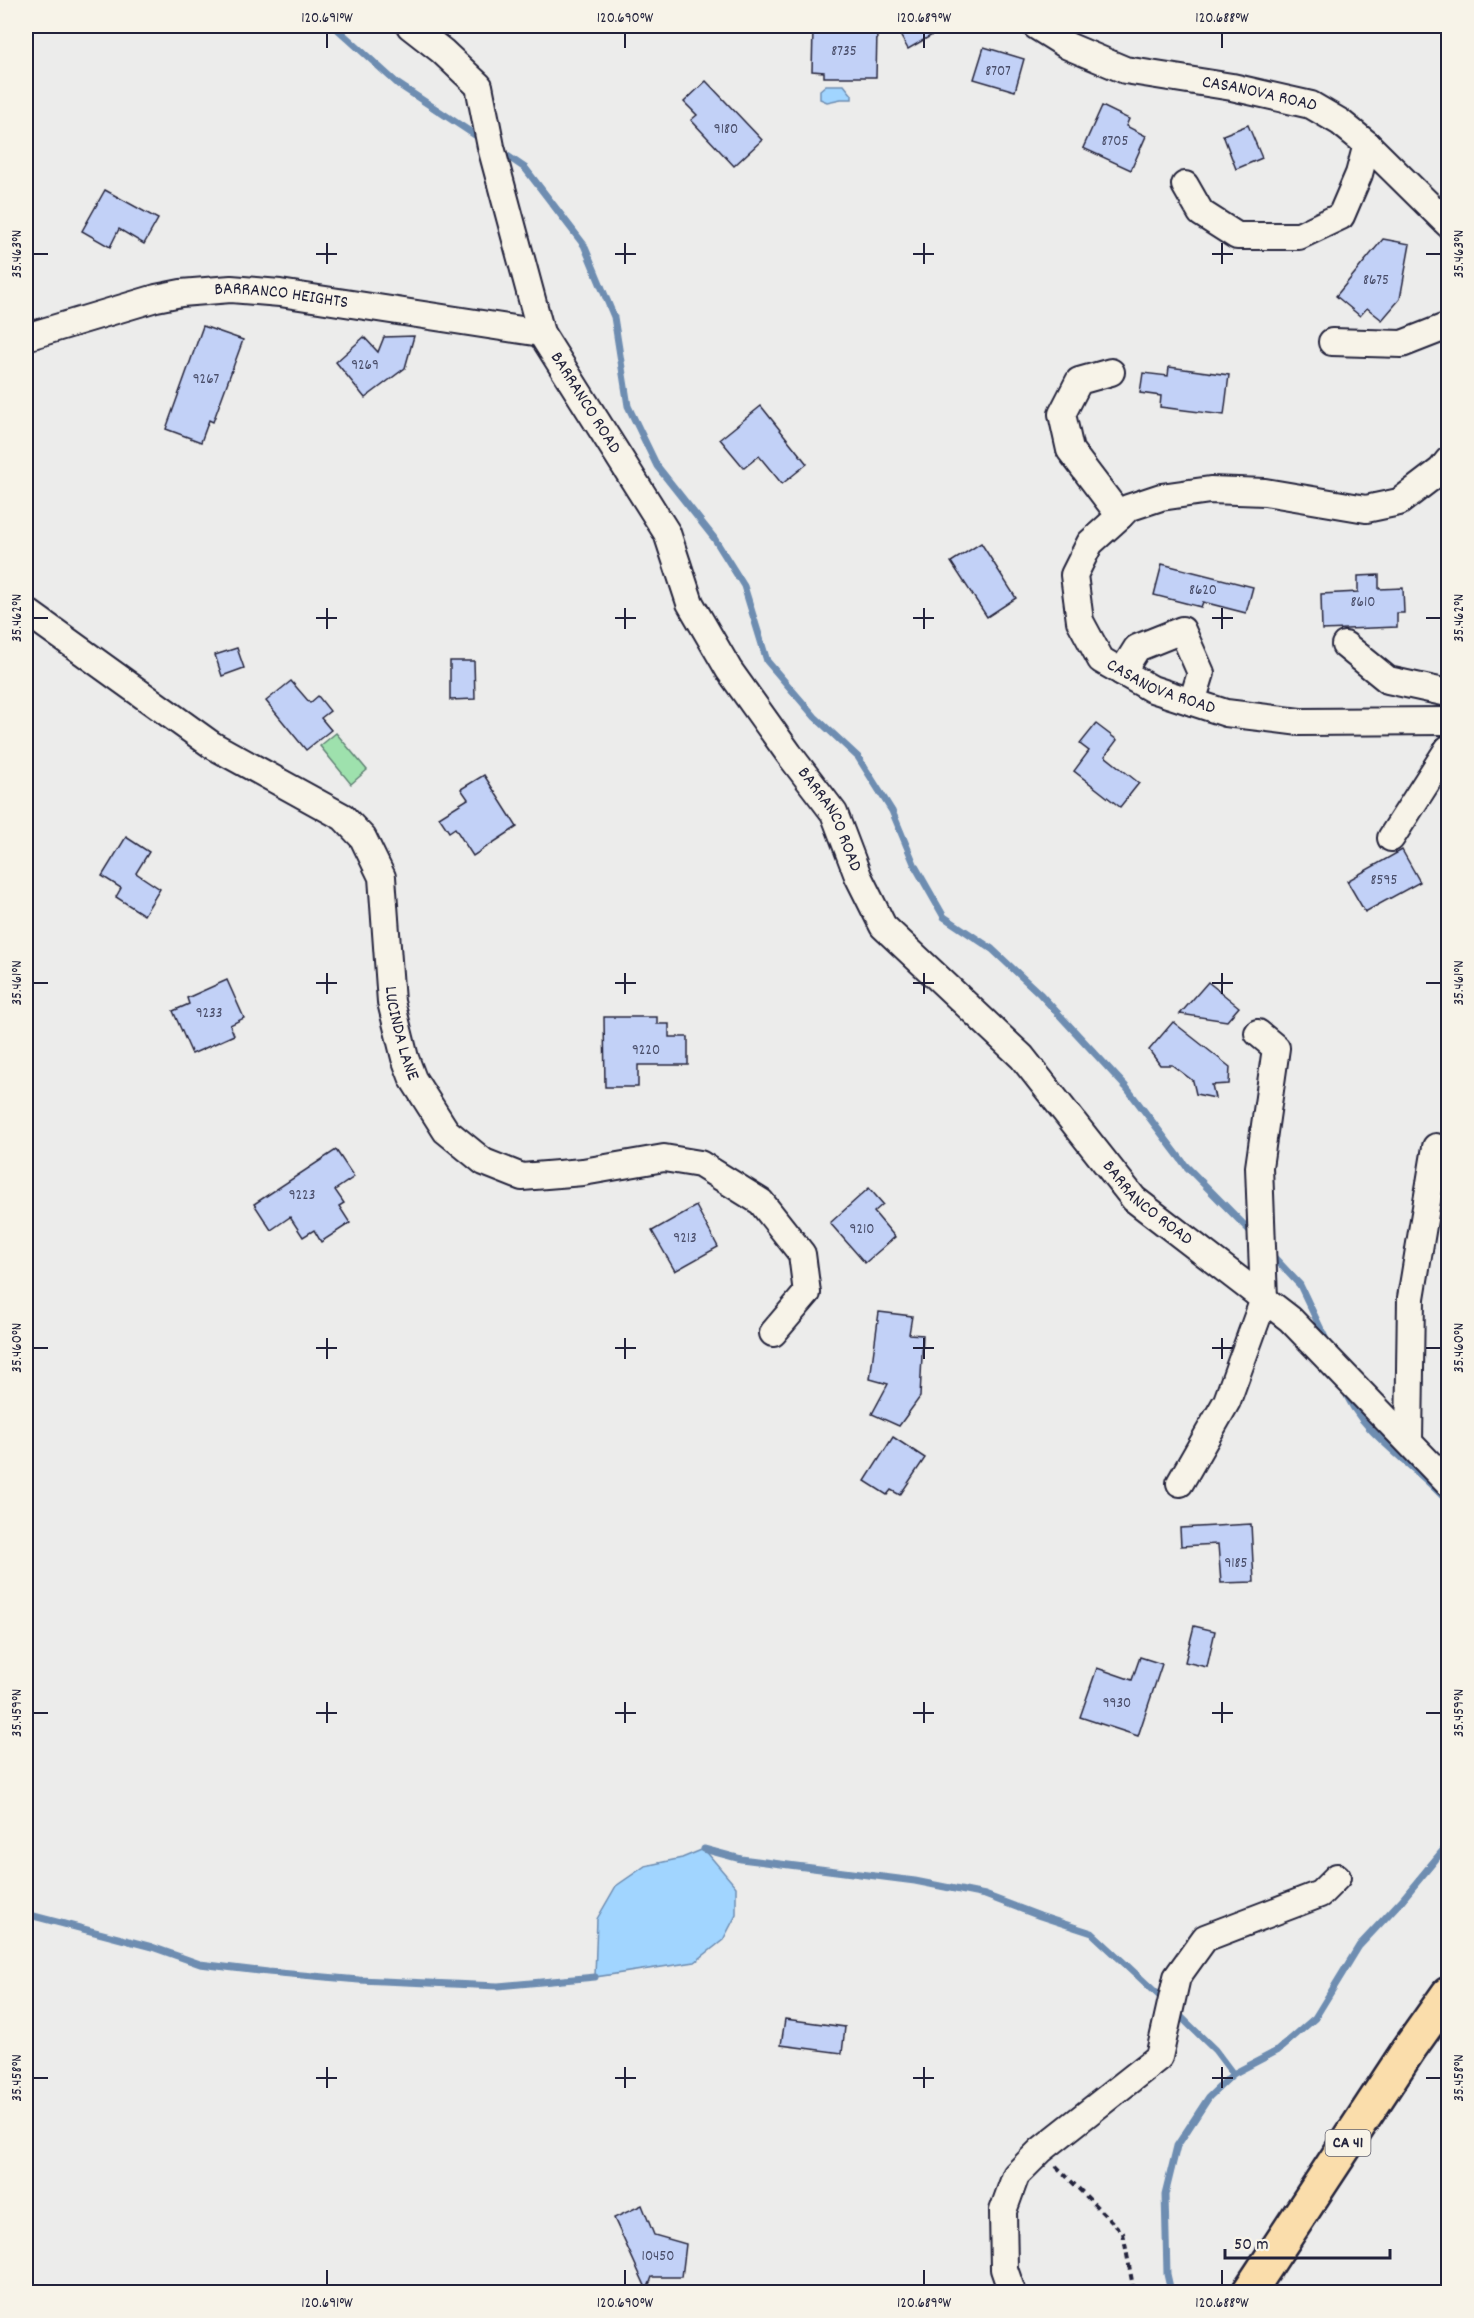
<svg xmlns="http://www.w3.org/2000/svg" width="1474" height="2318" font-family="Dekko,sans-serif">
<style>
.green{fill:#9ee1ad;stroke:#608274;stroke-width:1.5}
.water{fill:#a1d5ff;stroke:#6e8db1;stroke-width:1.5}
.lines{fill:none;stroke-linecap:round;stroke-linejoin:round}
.stream{stroke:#6e8db1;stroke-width:7}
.building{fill:#c2d1f7;stroke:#22223b;stroke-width:1.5}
.minor-casing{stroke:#22223b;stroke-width:30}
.major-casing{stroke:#22223b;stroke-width:38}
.path{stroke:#22223b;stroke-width:4;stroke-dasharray:6 4.5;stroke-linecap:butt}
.minor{stroke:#f7f3e8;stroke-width:26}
.major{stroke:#faddab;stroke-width:33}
.ticks{fill:none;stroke:#22223b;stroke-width:2}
.labels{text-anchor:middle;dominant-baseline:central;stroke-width:6;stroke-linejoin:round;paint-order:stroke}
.number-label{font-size:15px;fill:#4a4e6a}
.shield{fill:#f7f3e8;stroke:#62616f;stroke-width:1.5}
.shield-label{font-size:16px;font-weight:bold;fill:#22223b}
.street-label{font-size:18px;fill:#22223b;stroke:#f7f3e8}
.neatline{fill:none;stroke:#22223b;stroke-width:2}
.ticks-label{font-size:15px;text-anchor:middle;fill:#22223b}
</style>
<rect width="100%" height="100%" fill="#ececeb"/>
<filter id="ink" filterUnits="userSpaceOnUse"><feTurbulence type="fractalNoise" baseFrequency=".0167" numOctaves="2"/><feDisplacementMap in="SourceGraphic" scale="12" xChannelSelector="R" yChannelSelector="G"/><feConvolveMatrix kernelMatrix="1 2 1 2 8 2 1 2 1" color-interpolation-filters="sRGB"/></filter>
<g filter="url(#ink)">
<polygon class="green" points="336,733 367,770 351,784 320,746"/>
<g class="water">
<polygon points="826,85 844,85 852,95 852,99 841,99 827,102 820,99 820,90"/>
<polygon points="704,1849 736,1887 736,1915 723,1940 695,1962 595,1977 597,1919 616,1886 645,1866 682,1858"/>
</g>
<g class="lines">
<g class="stream">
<polyline points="334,26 398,84 481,139"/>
<polyline points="500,151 525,168 584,245 614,317 628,406 657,466 714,538 744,586 767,661 815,717 858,757 892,811 915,866 944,917 992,949 1040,994 1126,1087 1186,1166 1255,1236"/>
<polyline points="1270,1253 1300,1285 1328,1344"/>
<path d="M1344 1388C1358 1432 1419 1467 1448 1502"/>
<polyline points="704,1849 741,1859 915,1881 985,1895 1040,1916 1092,1933 1166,2002"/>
<polyline points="26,1914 152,1947 200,1964 268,1972 359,1980 498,1986 595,1977"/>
<polyline points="1176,2012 1215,2050 1233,2074"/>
<polyline points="1171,2292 1167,2274 1165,2195 1177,2146 1209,2097 1233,2074 1277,2051 1315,2018 1359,1946 1402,1900 1445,1848 1448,1841"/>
</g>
</g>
<g class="building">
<polygon points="895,26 948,26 908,49"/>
<polygon points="813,31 877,32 876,77 824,77 824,72 812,71"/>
<polygon points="984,47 1024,59 1015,91 974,79"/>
<polygon points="706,81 762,140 734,166 691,120 697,115 684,102"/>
<polygon points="1102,106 1129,119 1126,126 1146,136 1131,170 1083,148"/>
<polygon points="1248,125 1262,158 1236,169 1223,135"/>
<polygon points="105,190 158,219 144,244 119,229 110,247 82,231"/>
<polygon points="1383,239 1410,244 1400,299 1382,320 1367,308 1360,316 1336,296"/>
<polygon points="203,326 243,340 213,422 209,420 201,442 166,429"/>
<polygon points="414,336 405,368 365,398 336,362 364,337 378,352 384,337"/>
<polygon points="1169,367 1229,375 1224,415 1160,407 1161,396 1140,393 1143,373 1168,376"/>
<polygon points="761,406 807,464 782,484 759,456 744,468 720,439"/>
<polygon points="981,543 1016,598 987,617 951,562"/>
<polygon points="1162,564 1253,587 1246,613 1203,602 1201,607 1154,595"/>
<polygon points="1379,575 1379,589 1403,588 1404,613 1397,613 1397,627 1322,630 1321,594 1358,592 1358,576"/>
<polygon points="237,648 244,668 222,676 215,655"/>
<polygon points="450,661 474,661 475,699 450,700"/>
<polygon points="291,681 310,703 318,696 330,711 321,718 331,730 306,750 266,701"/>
<polygon points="1096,724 1117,740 1105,756 1139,783 1120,807 1074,771 1089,751 1080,744"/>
<polygon points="484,775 517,827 473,856 455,828 449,832 439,817 468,799 461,789"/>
<polygon points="126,837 149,852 136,873 160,889 144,915 116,897 121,888 102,876"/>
<polygon points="1402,850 1420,882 1365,912 1347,881"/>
<polygon points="227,980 244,1018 230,1025 234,1035 192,1054 173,1011 189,1004 187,998"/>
<polygon points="1208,982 1239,1007 1227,1021 1180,1014"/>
<polygon points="604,1017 657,1017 657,1024 669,1024 669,1037 688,1037 688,1065 638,1065 638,1087 605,1087"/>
<polygon points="1173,1022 1230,1067 1229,1084 1212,1085 1215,1098 1196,1094 1193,1081 1172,1065 1160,1065 1149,1050"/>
<polygon points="336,1150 354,1177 335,1190 344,1203 339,1206 350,1223 321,1242 314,1230 303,1237 290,1217 271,1230 254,1204"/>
<polygon points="869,1188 883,1204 874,1212 895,1237 865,1263 830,1223"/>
<polygon points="696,1206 718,1247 675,1271 652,1231"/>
<polygon points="879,1312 912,1316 909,1334 923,1335 920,1397 899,1426 872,1414 888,1384 870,1379"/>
<polygon points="893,1437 925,1458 900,1495 891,1490 887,1495 865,1481"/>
<polygon points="1251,1524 1254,1582 1221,1583 1218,1544 1181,1546 1180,1528"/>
<polygon points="1194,1626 1215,1631 1207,1667 1185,1662"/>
<polygon points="1140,1657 1162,1664 1138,1736 1080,1717 1097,1668 1132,1680"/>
<polygon points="785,2019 845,2027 842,2053 781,2045"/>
<polygon points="642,2205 654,2235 686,2244 682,2277 652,2277 647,2290 614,2218"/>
</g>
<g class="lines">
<defs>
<g id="minor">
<path id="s1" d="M410 26 442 51 479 86 491 147 541 333 667 533 690 603 729 670 789 754 834 813 858 876 883 926 1022 1057 1134 1199 1290 1319 1448 1483"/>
<path id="s2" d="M1036 26 1068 46 1125 70 1232 87 1311 105 1340 122 1367 144 1448 224"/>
<polyline points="1185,185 1201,213 1237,236 1299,236 1341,216 1359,174 1367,144"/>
<path id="s3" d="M26 337 156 298 181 293 231 289 280 293 541 333"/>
<polyline points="1332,342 1402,344 1448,326"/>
<polyline points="1111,372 1079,381 1062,414 1070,450 1120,516"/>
<path id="s4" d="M1448 461 1441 470 1399 502 1366 509 1265 492 1210 490 1161 497 1128 508 1120 516 1090 543 1074 575 1080 621 1101 660 1152 689 1226 713 1300 722 1448 721"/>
<path id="s5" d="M26 611 212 745 343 817 363 838 382 877 391 1002 405 1058 413 1079 446 1131 484 1162 522 1177 583 1172 664 1158 700 1164 761 1202 802 1254 807 1293 773 1333"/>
<polyline points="1345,645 1388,680 1448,693"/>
<polyline points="1122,672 1137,648 1182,630 1201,673 1192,702"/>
<polyline points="1391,838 1448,749"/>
<polyline points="1409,1441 1411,1298 1436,1147"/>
<polyline points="1180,1483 1227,1401 1264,1299 1259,1167 1276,1048 1258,1033"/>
<polyline points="1012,2292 1004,2269 1003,2211 1016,2175 1041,2150 1159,2057 1177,1977 1205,1938 1320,1894 1337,1877"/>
</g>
<polyline id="major" points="1249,2292 1409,2049 1448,1994"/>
</defs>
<use href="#minor" class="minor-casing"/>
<use href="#major" class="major-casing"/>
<polyline class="path" points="1056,2166 1123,2233 1134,2292"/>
<use href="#minor" class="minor"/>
<use href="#major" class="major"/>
</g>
</g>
<path class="ticks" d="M327 33V48M625 33V48M924 33V48M1222 33V48M327 243V264M625 243V264M924 243V264M1222 243V264M33 254H48M316 254H337M615 254H636M913 254H934M1212 254H1233M1426 254H1441M327 608V629M625 608V629M924 608V629M1222 608V629M33 618H48M316 618H337M615 618H636M913 618H934M1212 618H1233M1426 618H1441M327 973V994M625 973V994M924 973V994M1222 973V994M33 983H48M316 983H337M615 983H636M913 983H934M1212 983H1233M1426 983H1441M327 1338V1359M625 1338V1359M924 1338V1359M1222 1338V1359M33 1348H48M316 1348H337M615 1348H636M913 1348H934M1212 1348H1233M1426 1348H1441M327 1702V1723M625 1702V1723M924 1702V1723M1222 1702V1723M33 1713H48M316 1713H337M615 1713H636M913 1713H934M1212 1713H1233M1426 1713H1441M327 2067V2088M625 2067V2088M924 2067V2088M1222 2067V2088M33 2078H48M316 2078H337M615 2078H636M913 2078H934M1212 2078H1233M1426 2078H1441M327 2270V2285M625 2270V2285M924 2270V2285M1222 2270V2285"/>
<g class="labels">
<g class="number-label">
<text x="844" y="52">8735</text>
<text x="998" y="72">8707</text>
<text x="726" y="130">9180</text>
<text x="1115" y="142">8705</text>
<text x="1376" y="281">8675</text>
<text x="365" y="366">9269</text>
<text x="206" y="380">9267</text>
<text x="1203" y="591">8620</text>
<text x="1363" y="603">8610</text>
<text x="1384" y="881">8595</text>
<text x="209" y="1014">9233</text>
<text x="646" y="1051">9220</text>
<text x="302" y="1196">9223</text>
<text x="862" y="1230">9210</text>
<text x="685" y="1239">9213</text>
<text x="1236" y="1564">9185</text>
<text x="1117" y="1704">9930</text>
<text x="658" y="2257">10450</text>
</g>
<rect class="shield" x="1325.5" y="2130" width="45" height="26" rx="4.5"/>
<g class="shield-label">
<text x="1348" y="2143">CA 41</text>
</g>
<g class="street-label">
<text stroke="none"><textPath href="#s2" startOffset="236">CASANOVA ROAD</textPath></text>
<text stroke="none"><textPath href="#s3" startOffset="262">BARRANCO HEIGHTS</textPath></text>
<text stroke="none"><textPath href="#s1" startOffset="429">BARRANCO ROAD</textPath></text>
<text stroke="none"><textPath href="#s4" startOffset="584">CASANOVA ROAD</textPath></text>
<text stroke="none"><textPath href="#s1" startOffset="915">BARRANCO ROAD</textPath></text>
<text stroke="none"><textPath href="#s5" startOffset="609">LUCINDA LANE</textPath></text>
<text stroke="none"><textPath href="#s1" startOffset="1419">BARRANCO ROAD</textPath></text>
</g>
</g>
<rect width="1474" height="2318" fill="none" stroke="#f7f3e8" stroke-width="66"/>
<path d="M1225 2249v9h165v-9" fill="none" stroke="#22223b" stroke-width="3"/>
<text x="1234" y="2249" font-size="18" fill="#22223b" stroke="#f7f3e8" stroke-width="4.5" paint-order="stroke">50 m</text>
<rect x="33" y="33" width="1408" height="2252" class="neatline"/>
<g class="ticks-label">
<text x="327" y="22">120.691°W</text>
<text x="625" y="22">120.690°W</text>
<text x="924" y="22">120.689°W</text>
<text x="1222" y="22">120.688°W</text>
<text transform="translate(16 254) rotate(-90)" y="5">35.463°N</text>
<text transform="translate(1458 254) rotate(-90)" y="5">35.463°N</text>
<text transform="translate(16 618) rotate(-90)" y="5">35.462°N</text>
<text transform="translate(1458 618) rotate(-90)" y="5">35.462°N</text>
<text transform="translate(16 983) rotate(-90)" y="5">35.461°N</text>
<text transform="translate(1458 983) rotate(-90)" y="5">35.461°N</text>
<text transform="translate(16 1348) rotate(-90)" y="5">35.460°N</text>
<text transform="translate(1458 1348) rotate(-90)" y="5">35.460°N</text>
<text transform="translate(16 1713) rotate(-90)" y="5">35.459°N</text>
<text transform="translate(1458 1713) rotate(-90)" y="5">35.459°N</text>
<text transform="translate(16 2078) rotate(-90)" y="5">35.458°N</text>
<text transform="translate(1458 2078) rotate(-90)" y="5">35.458°N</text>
<text x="327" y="2307">120.691°W</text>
<text x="625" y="2307">120.690°W</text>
<text x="924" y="2307">120.689°W</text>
<text x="1222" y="2307">120.688°W</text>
</g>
</svg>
